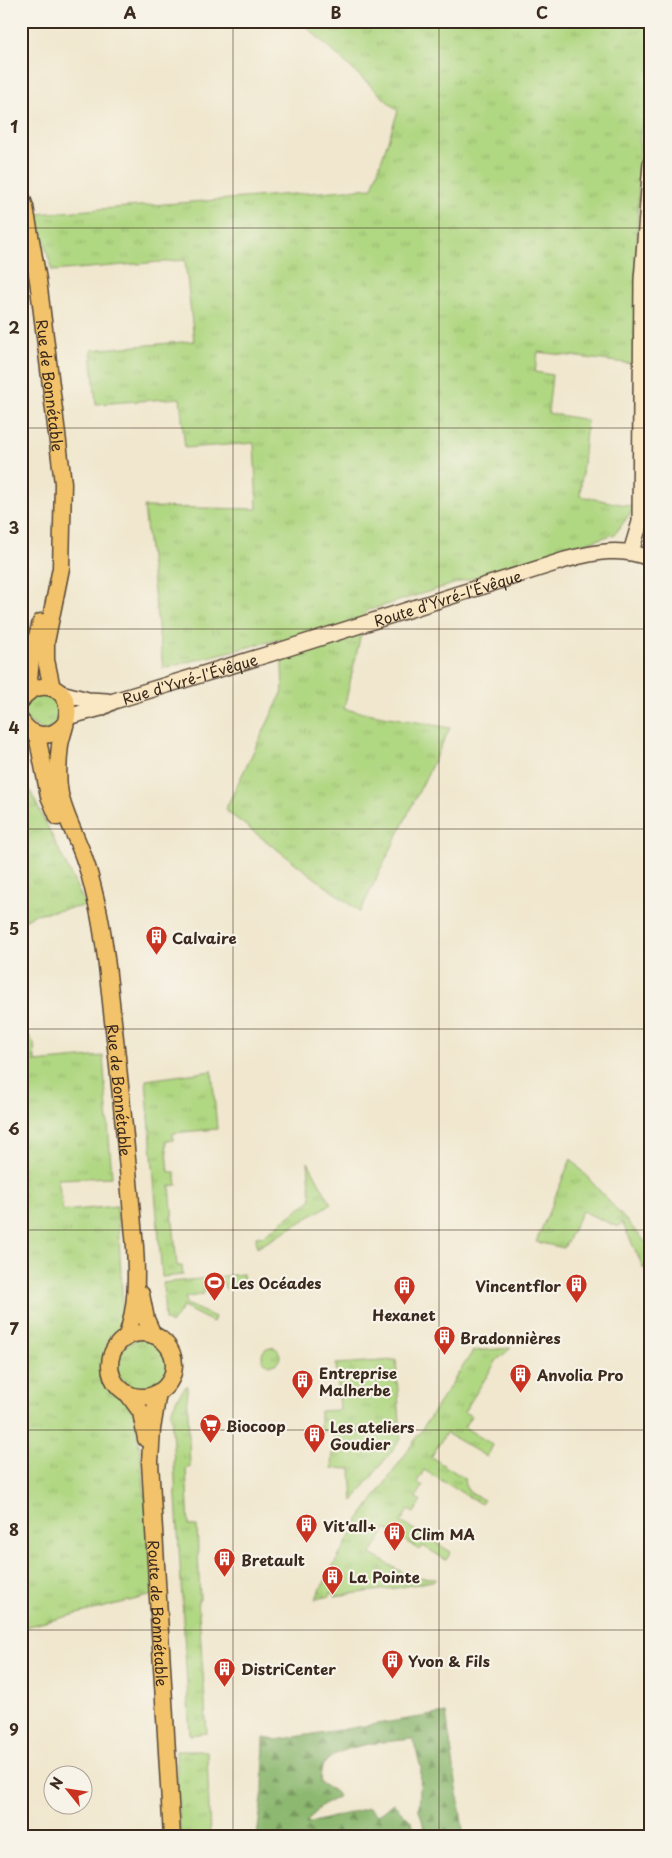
<svg xmlns="http://www.w3.org/2000/svg" width="672" height="1858" font-family="'Playpen Sans',sans-serif">
<style>
.grass{fill:url(#grass-tufts);stroke:#768050}
.forest{fill:url(#forest-firs);stroke:#647147}
.lines{fill:none;stroke-linecap:round;stroke-linejoin:round}
.secondary-casing{stroke:#564638;stroke-width:18}
.primary-casing{stroke:#564638;stroke-width:19}
.secondary{stroke:#fae7c3;stroke-width:15}
.primary{stroke:#f2c36a;stroke-width:16}
.grid{fill:none;stroke:#3b2a1e;stroke-width:1;stroke-opacity:0.55}
.labels{text-anchor:middle;dominant-baseline:central;stroke-width:4.5;stroke-linejoin:round;paint-order:stroke}
.street-label{font-size:15px;fill:#3b2a1e;stroke:#f7f3e8}
.poi-label{font-size:15px;font-weight:bold;fill:#3b2a1e;stroke:#f7f3e8;text-anchor:start}
.neatline{fill:none;stroke:#3b2a1e;stroke-width:2}
.grid-label{font-size:16px;text-anchor:middle;font-weight:bold;fill:#3b2a1e}
</style>
<defs>
<pattern id="grass-tufts" width="24" height="20" patternUnits="userSpaceOnUse" patternTransform="scale(1.25)"><rect width="24" height="20" fill="#b0d782"/><path d="M3 7l-1-3M5 7V3M7 7l1-3M15 17l-1-3M17 17v-4M19 17l1-3" fill="none" stroke="#98b970"/></pattern>
<pattern id="forest-firs" width="22" height="20" patternUnits="userSpaceOnUse" patternTransform="scale(1.25)"><rect width="22" height="20" fill="#8cb870"/><path d="M5 1l3.5 6h-7zM16 11l3.5 6h-7z" fill="#74965b"/></pattern>
</defs>
<rect width="100%" height="100%" fill="#f7f3e8"/>
<filter id="ink" filterUnits="userSpaceOnUse"><feTurbulence type="fractalNoise" baseFrequency=".02" numOctaves="2"/><feDisplacementMap in="SourceGraphic" scale="10" xChannelSelector="R" yChannelSelector="G"/><feConvolveMatrix kernelMatrix="1 2 1 2 8 2 1 2 1" color-interpolation-filters="sRGB"/></filter>
<filter id="wash" filterUnits="userSpaceOnUse"><feTurbulence type="fractalNoise" baseFrequency=".0096" numOctaves="4" result="noise"/><feDisplacementMap in="SourceGraphic" scale="20" xChannelSelector="R" yChannelSelector="G"/><feGaussianBlur stdDeviation="1.12" result="paint"/><feColorMatrix in="noise" values="0 0 0 0 0 0 0 0 0 0 0 0 0 0 0 0 0 1.4 0 .05"/><feComposite in="paint" operator="in"/></filter>
<g filter="url(#wash)">
<rect width="100%" height="100%" fill="#f0e7ce"/>
<g class="grass">
<polygon points="300,21 651,21 651,78 640,135 634,364 538,352 535,372 552,375 548,413 587,420 580,496 635,507 615,534 366,611 344,709 450,728 360,912 225,810 283,691 281,639 163,668 144,507 257,509 254,443 185,448 180,398 96,404 91,350 194,341 185,260 52,271 37,214 372,188 398,111"/>
<path d="M39 691 58 697 64 716 45 732 24 718C22 704 30 700 39 691Z"/>
<polygon points="21,772 86,906 35,914 21,922"/>
<path d="M21 1026 34 1043 35 1062 103 1056 112 1177 58 1179 63 1211 117 1206 124 1325C107 1341 96 1367 111 1388 115 1394 120 1396 126 1401 130 1405 133 1412 136 1417L157 1594 21 1628Z"/>
<polygon points="212,1071 217,1129 173,1133 173,1140 166,1141 169,1172 175,1172 177,1185 170,1186 177,1266 182,1266 183,1275 162,1277 146,1080"/>
<polygon points="571,1159 651,1248 651,1253 644,1269 622,1222 618,1227 582,1211 564,1248 536,1242"/>
<polygon points="308,1162 331,1204 257,1248 256,1237 263,1236 311,1200"/>
<polygon points="243,1274 244,1284 225,1289 224,1283 204,1286 204,1294 185,1298 186,1304 215,1317 213,1322 183,1307 171,1324 165,1320 163,1283"/>
<circle cx="143" cy="1365" r="26"/>
<circle cx="271" cy="1356" r="9"/>
<path d="M511 1348 497 1360 464 1412 471 1416 464 1427 493 1445 487 1457 446 1433 431 1457 464 1478C464 1491 472 1494 484 1500L481 1504 424 1470 417 1482 423 1486 416 1498 421 1501 414 1513 408 1510 401 1522 451 1552 446 1560 423 1546 420 1550 386 1529 371 1554 410 1577 436 1578 433 1581 396 1588 335 1596V1593H330V1596L315 1599 359 1520 405 1455 473 1351Z"/>
<polygon points="396,1360 401,1439 353,1501 351,1469 332,1468 334,1431 320,1431 320,1411 340,1410 336,1364"/>
<polygon points="187,1385 190,1468 186,1468 189,1526 197,1526 200,1599 198,1599 207,1733 190,1735 171,1412 177,1398"/>
<polygon points="176,1751 207,1751 210,1837 180,1837"/>
</g>
<path class="forest" d="M446 1713 464 1837H427L419 1810 421 1768 413 1739C389 1742 339 1743 324 1764 320 1768 321 1777 320 1783L336 1792 339 1796C326 1803 313 1811 306 1824L368 1808 378 1815 393 1803 411 1821 418 1837H257L263 1790 264 1738 276 1740Z"/>
</g>
<g filter="url(#ink)">
<g class="lines">
<defs>
<g id="secondary">
<polyline points="631,552 640,522 642,280 651,163"/>
<polyline points="61,693 88,700 107,701"/>
<path id="s1" d="M67 717 101 708 114 701 266 655 565 560C594 552 623 546 651 559"/>
</g>
<g id="primary">
<path id="s2" d="M21 196 25 207 38 280 63 483 61 568 46 642V660L52 688"/>
<polyline points="28,691 31,658 41,622"/>
<path id="s3" d="M21 701C31 683 57 681 66 701 71 715 62 732 60 745 58 762 57 778 60 794 65 818 78 839 85 861 91 877 94 893 98 909 106 946 109 984 113 1021 122 1097 128 1172 135 1247 137 1278 137 1309 126 1338"/>
<path d="M21 721C32 739 52 739 65 724"/>
<polyline points="37,735 49,796 58,817"/>
<polyline points="141,1294 146,1319 153,1335"/>
<circle cx="142" cy="1365" r="32"/>
<path id="s4" d="M158 1392 152 1429 150 1462 172 1837"/>
<polyline points="128,1394 141,1412 146,1439"/>
</g>
</defs>
<use href="#secondary" class="secondary-casing"/>
<use href="#primary" class="primary-casing"/>
<use href="#secondary" class="secondary"/>
<use href="#primary" class="primary"/>
</g>
</g>
<path class="grid" d="M233 21V1837M439 21V1837M21 228H651M21 428H651M21 629H651M21 829H651M21 1029H651M21 1230H651M21 1430H651M21 1630H651"/>
<defs>
<symbol id="building-pin" viewBox="-11 -11 22 30"><path d="M0 17L-7.5 6A9.5 9.5 0 1 1 7.5 6Z" fill="#c8321e" stroke="#f7f3e8"/><path d="M-4-6H4V6H1V3H-1V6H-4ZM-2.5-4.3h1.7v1.8h-1.7ZM.8-4.3h1.7v1.8H.8ZM-2.5-1h1.7V.8h-1.7ZM.8-1h1.7V.8H.8Z" fill="#fff"/></symbol>
<symbol id="stadium-pin" viewBox="-11 -11 22 30"><path d="M0 17L-7.5 6A9.5 9.5 0 1 1 7.5 6Z" fill="#c8321e" stroke="#f7f3e8"/><path d="M0-5a6.5 5 0 1 0 0 10a6.5 5 0 1 0 0-10ZM-3.5-1.8h7v3.6h-7Z" fill="#fff"/></symbol>
<symbol id="supermarket-pin" viewBox="-11 -11 22 30"><path d="M0 17L-7.5 6A9.5 9.5 0 1 1 7.5 6Z" fill="#c8321e" stroke="#f7f3e8"/><path d="M-6-5.5h2.5l.6 2H6L4.5 2H-2.5L-4.4-4H-6ZM-1.5 3.2a1.3 1.3 0 1 0 .1 0ZM3 3.2a1.3 1.3 0 1 0 .1 0Z" fill="#fff"/></symbol>
</defs>
<g fill-rule="evenodd">
<use href="#building-pin" x="144" y="924" width="25" height="34"/>
<use href="#stadium-pin" x="202" y="1270" width="25" height="34"/>
<use href="#building-pin" x="564" y="1272" width="25" height="34"/>
<use href="#building-pin" x="392" y="1274" width="25" height="34"/>
<use href="#building-pin" x="432" y="1324" width="25" height="34"/>
<use href="#building-pin" x="508" y="1362" width="25" height="34"/>
<use href="#building-pin" x="290" y="1368" width="25" height="34"/>
<use href="#supermarket-pin" x="198" y="1412" width="25" height="34"/>
<use href="#building-pin" x="302" y="1422" width="25" height="34"/>
<use href="#building-pin" x="294" y="1512" width="25" height="34"/>
<use href="#building-pin" x="382" y="1520" width="25" height="34"/>
<use href="#building-pin" x="212" y="1546" width="25" height="34"/>
<use href="#building-pin" x="320" y="1564" width="25" height="34"/>
<use href="#building-pin" x="380" y="1648" width="25" height="34"/>
<use href="#building-pin" x="212" y="1656" width="25" height="34"/>
</g>
<g class="labels">
<g class="street-label">
<text stroke="none"><textPath href="#s2" startOffset="192">Rue de Bonnétable</textPath></text>
<text stroke="none"><textPath href="#s1" startOffset="399">Route d'Yvré-l'Évêque</textPath></text>
<text stroke="none"><textPath href="#s1" startOffset="129">Rue d'Yvré-l'Évêque</textPath></text>
<text stroke="none"><textPath href="#s3" startOffset="454">Rue de Bonnétable</textPath></text>
<text stroke="none"><textPath href="#s4" startOffset="222">Route de Bonnétable</textPath></text>
</g>
<g class="poi-label">
<text x="172" y="937">Calvaire</text>
<text x="231" y="1282">Les Océades</text>
<text x="561" y="1285" text-anchor="end">Vincentflor</text>
<text x="404" y="1314" text-anchor="middle">Hexanet</text>
<text x="460" y="1337">Bradonnières</text>
<text x="319" y="1372">Entreprise<tspan x="319" dy="17">Malherbe</tspan></text>
<text x="537" y="1374">Anvolia Pro</text>
<text x="226" y="1425">Biocoop</text>
<text x="330" y="1426">Les ateliers<tspan x="330" dy="17">Goudier</tspan></text>
<text x="323" y="1525">Vit'all+</text>
<text x="411" y="1533">Clim MA</text>
<text x="241" y="1559">Bretault</text>
<text x="349" y="1576">La Pointe</text>
<text x="408" y="1660">Yvon &amp; Fils</text>
<text x="241" y="1668">DistriCenter</text>
</g>
</g>
<rect width="672" height="1858" fill="none" stroke="#f7f3e8" stroke-width="55"/>
<g transform="translate(68 1790) rotate(300)"><circle r="24" fill="#f7f3e8" stroke="#aca397"/>
<path d="M0-4L9 19L0 12L-9 19Z" fill="#c8321e"/>
<text y="-8" font-size="14" font-weight="bold" text-anchor="middle" fill="#3b2a1e">N</text>
</g>
<rect x="28" y="28" width="616" height="1802" class="neatline"/>
<g class="grid-label">
<text x="130" y="19">A</text>
<text x="336" y="19">B</text>
<text x="542" y="19">C</text>
<text x="14" y="133">1</text>
<text x="14" y="334">2</text>
<text x="14" y="534">3</text>
<text x="14" y="734">4</text>
<text x="14" y="935">5</text>
<text x="14" y="1135">6</text>
<text x="14" y="1335">7</text>
<text x="14" y="1536">8</text>
<text x="14" y="1736">9</text>
</g>
</svg>
